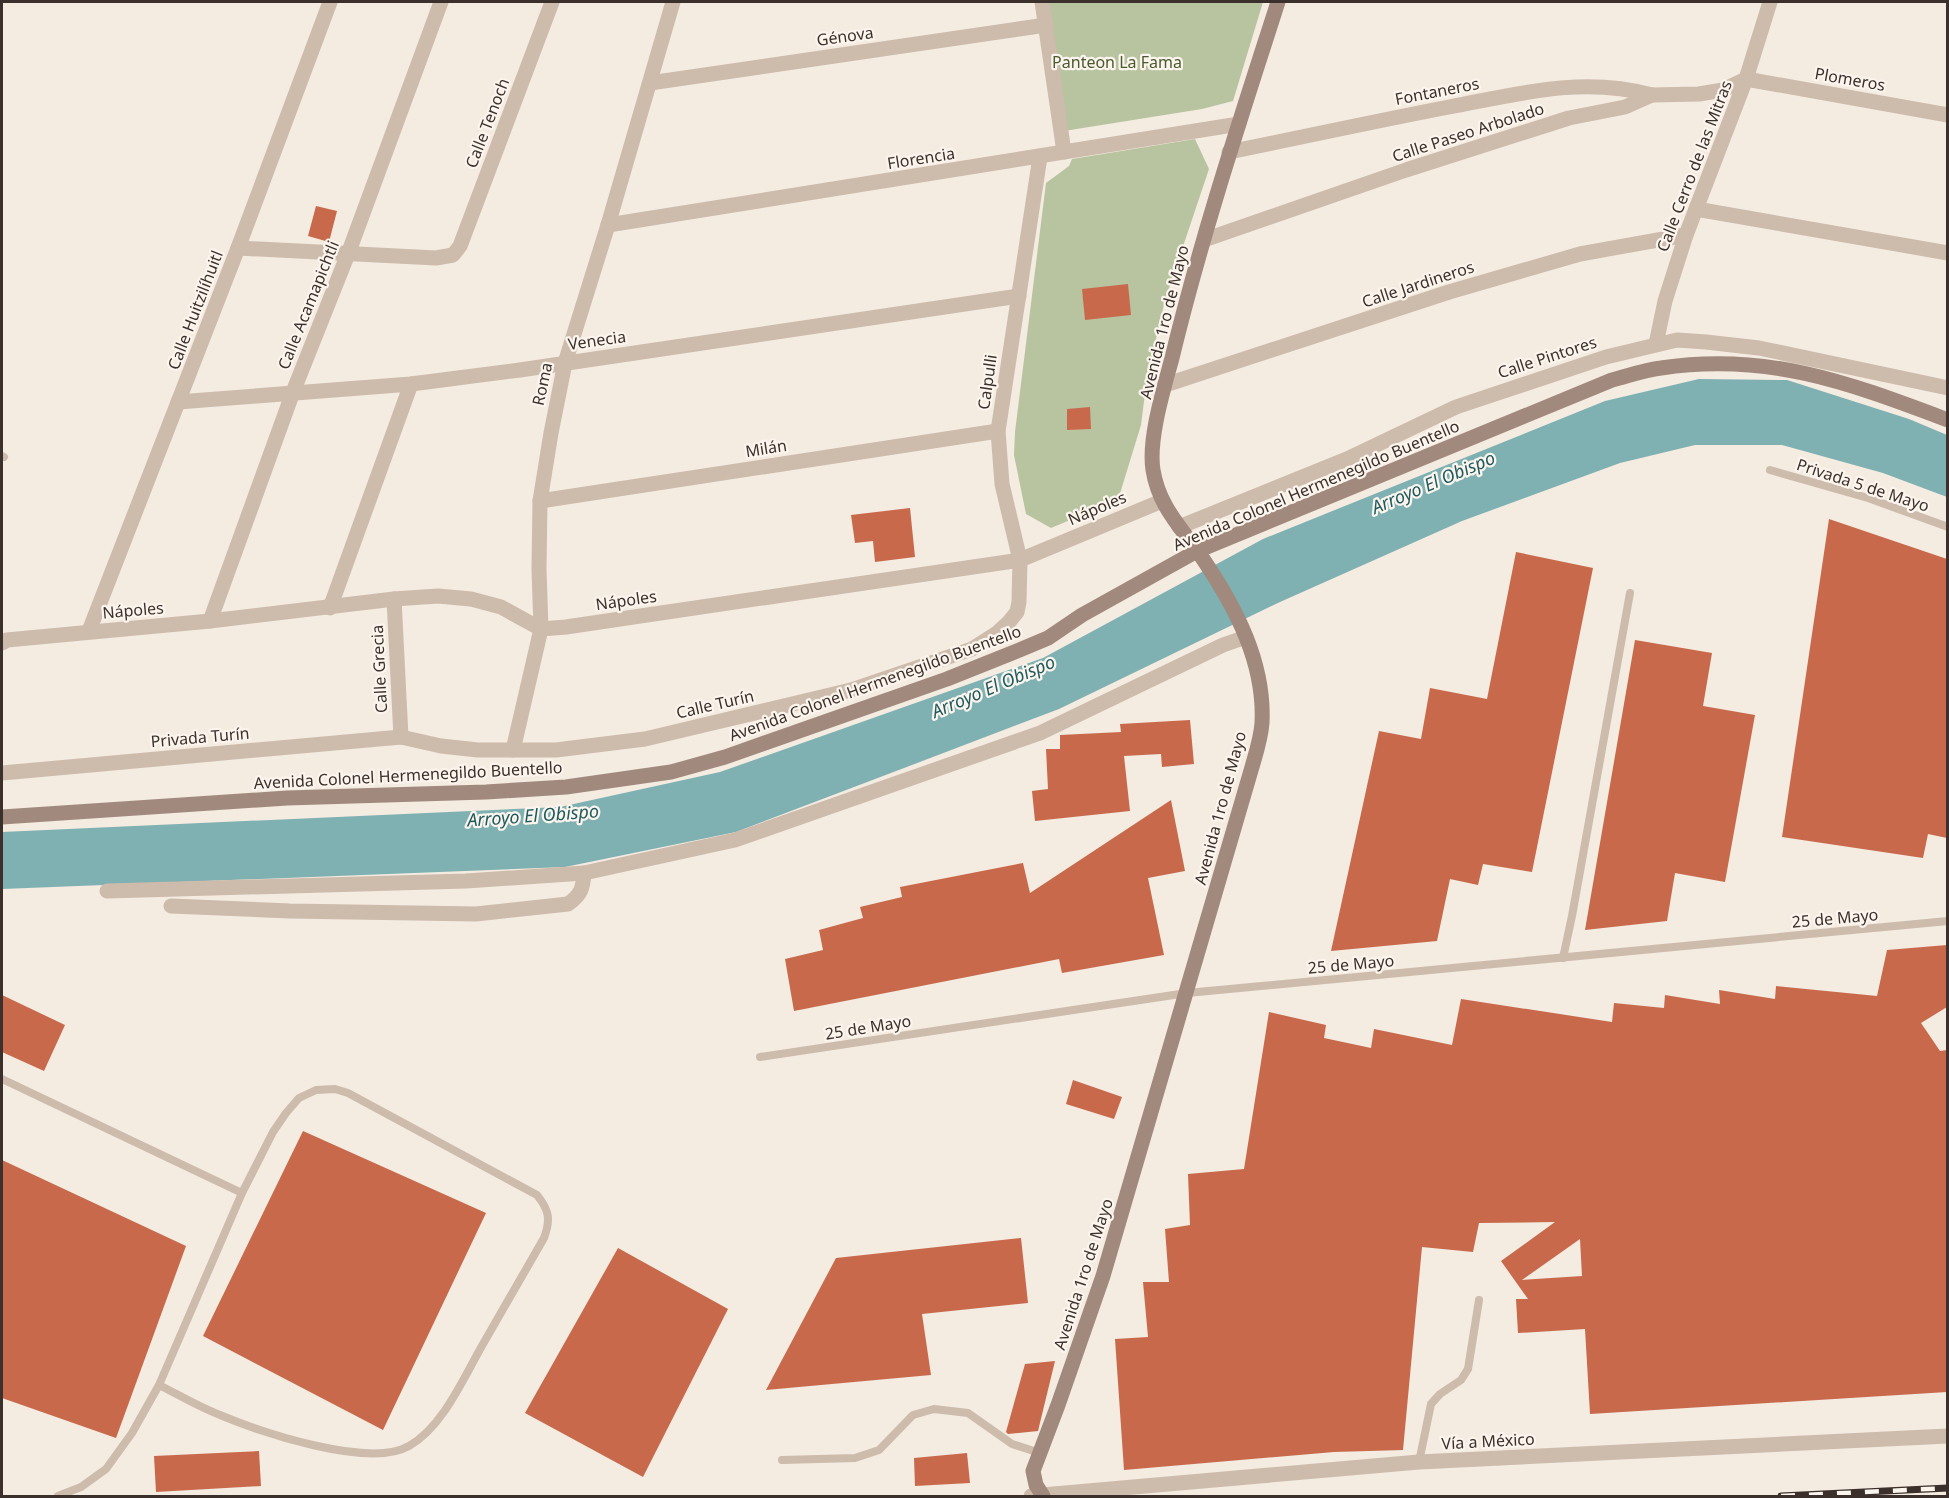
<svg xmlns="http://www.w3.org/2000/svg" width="1949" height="1498" font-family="'Noto Sans',sans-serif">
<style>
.green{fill:#b8c4a0}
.water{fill:#7fb0b2}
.building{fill:#c8694b;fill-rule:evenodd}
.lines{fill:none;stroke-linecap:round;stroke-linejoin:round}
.lane{stroke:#cdbbac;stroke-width:8}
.street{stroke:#cdbbac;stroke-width:15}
.secondary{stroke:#a18a7d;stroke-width:15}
.rail-casing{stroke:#3b302b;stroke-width:7}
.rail{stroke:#fbf5ee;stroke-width:4.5;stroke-dasharray:14;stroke-linecap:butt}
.labels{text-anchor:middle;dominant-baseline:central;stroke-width:4.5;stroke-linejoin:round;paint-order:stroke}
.street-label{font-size:16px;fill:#3b302b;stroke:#fbf5ee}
.park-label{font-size:16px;fill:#4a5a2e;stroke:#fbf5ee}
.water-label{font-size:18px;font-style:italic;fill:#1f5a5e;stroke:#fbf5ee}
</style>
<rect width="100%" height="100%" fill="#f4ebe1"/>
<g class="green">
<polygon points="1049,2 1263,2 1233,101 1202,109 1064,131"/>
<polygon points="1195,139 1209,169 1165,300 1147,378 1141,425 1118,500 1051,528 1026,514 1014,455 1015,432 1046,183 1069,166 1072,159"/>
</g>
<polygon class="water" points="1699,379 1787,380 1909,419 1947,435 1947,497 1883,473 1782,445 1695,445 1620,463 1462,521 1280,602 1059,709 736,832 565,867 2,889 2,832 560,807 720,772 1043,658 1263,539 1605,401"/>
<g class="building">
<polygon points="316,206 337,211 329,242 308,236"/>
<polygon points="1128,284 1131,315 1085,320 1082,289"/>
<polygon points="1090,407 1091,429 1067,430 1067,409"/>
<polygon points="910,508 915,557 875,562 873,541 855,543 851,515"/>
<polygon points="1829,519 1947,559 1947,838 1928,834 1923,858 1782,837"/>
<polygon points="1516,552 1593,568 1532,872 1483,864 1478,885 1450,879 1437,941 1331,951 1379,731 1421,739 1430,688 1487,699"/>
<polygon points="1635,640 1712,653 1703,706 1755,715 1725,882 1675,873 1667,921 1585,930"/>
<polygon points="1190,720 1194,764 1162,767 1161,754 1124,756 1130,811 1035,821 1032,791 1048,789 1046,749 1060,749 1060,735 1121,732 1120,724"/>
<polygon points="1171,800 1185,871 1148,878 1164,955 1062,973 1059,959 794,1011 785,959 823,950 819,930 863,918 860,907 902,897 900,887 1023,863 1030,893"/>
<path d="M1947 945V1007L1921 1023 1940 1051 1947 1050V1392L1590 1414 1585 1329 1518 1333 1516 1299H1528L1501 1261 1555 1222 1479 1223 1473 1252 1422 1247 1403 1450 1334 1452 1124 1470 1115 1339 1148 1337 1143 1282H1169L1165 1229 1190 1225 1188 1174 1244 1169 1269 1012 1326 1025 1324 1038 1371 1048 1374 1029 1452 1045 1461 999 1612 1022 1614 1003 1664 1008 1665 995 1720 1004 1719 990 1775 999 1776 986 1877 996 1887 950ZM1580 1239 1582 1276 1522 1280Z"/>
<polygon points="2,995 65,1025 44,1071 2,1052"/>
<polygon points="1073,1080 1122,1097 1114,1119 1066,1104"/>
<polygon points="303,1131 486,1213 383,1430 203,1336"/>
<polygon points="2,1160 186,1246 116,1438 2,1398"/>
<polygon points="1021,1238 1028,1303 922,1314 931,1375 766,1390 836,1258"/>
<polygon points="618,1248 728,1309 643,1477 525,1413"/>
<polygon points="1055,1361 1038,1431 1008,1434 1006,1432 1025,1364"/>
<polygon points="259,1451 261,1486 156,1492 154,1456"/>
<polygon points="967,1453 970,1483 915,1486 914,1458"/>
</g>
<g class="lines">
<g class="lane">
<polyline points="2,456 4,457"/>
<polyline points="1770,470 1868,498 1948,527"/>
<polyline points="1563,958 1572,916 1630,593"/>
<polyline points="760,1057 1187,993 1948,921"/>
<polyline points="2,1079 242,1193"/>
<polyline points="782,1460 855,1458 879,1450 913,1415 934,1409 968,1413 1012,1444 1040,1453"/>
<polyline points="1419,1462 1431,1404 1440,1394 1461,1380 1468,1369 1479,1300"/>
<path d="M58 1496 81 1487 106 1469 132 1433 159 1385 242 1193 273 1132 286 1113 299 1098 316 1090 335 1089 348 1093 537 1195C549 1210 551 1219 544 1238 524 1273 503 1309 483 1344 464 1377 443 1427 409 1446 369 1469 261 1432 220 1415 199 1407 179 1395 159 1385"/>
</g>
<g class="street">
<polyline points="1042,2 1064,152"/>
<polyline points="650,83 1046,25"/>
<path d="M1229 152C1303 137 1376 121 1449 107 1519 94 1581 76 1652 95"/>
<polyline points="1696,209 1948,253"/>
<polyline points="608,225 1239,124"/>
<polyline points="1204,240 1406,170 1569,118 1625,107 1652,95 1699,94 1723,90 1746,79 1948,115"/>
<polyline points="238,248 436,258 453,255 460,246 552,2"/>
<polyline points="1656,344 1665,301 1686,235 1746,79 1770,2"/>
<polyline points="1165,385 1449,292 1580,254 1686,235"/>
<polyline points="178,402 411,384 520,370 1019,296"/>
<polyline points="540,501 998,431"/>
<polyline points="1179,527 1347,459 1456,407 1606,357 1677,340 1706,342 1759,348 1948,388"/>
<polyline points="394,599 401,737"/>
<polyline points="330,608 411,384"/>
<polyline points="210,621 293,392 348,254 441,2"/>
<polyline points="89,631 238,248 330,2"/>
<polyline points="2,643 7,640 210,621 394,599 438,596 471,599 501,607 541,629 566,627 1020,560 1162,501"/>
<polyline points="513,750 541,629 539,569 540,501 551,433 565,363 608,225 673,2"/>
<polyline points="2,773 401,737 441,746 478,750 556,750 645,739 851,690 972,649 997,633 1009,622 1017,612 1019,602 1020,560 1002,484 998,431 1040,157"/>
<polyline points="107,891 466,881 584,873 735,840 1040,733 1223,645 1246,637"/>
<path d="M171 906 290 911 476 914 568 904C581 895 583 888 584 873"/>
<polyline points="1031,1496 1419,1462 1948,1436"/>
</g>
<g class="secondary">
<path d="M2 817 287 798 486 792 566 787 671 772 725 757 947 679 1017 651 1048 638 1082 615 1197 551 1612 380C1628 376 1644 370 1661 368 1769 352 1849 383 1948 420"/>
<path d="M1043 1496 1036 1485 1033 1471 1058 1405 1103 1276 1252 767C1256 753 1261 738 1262 723 1265 663 1236 608 1203 559 1183 529 1159 508 1153 470 1148 439 1164 388 1172 358 1201 238 1240 120 1278 2"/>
</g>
<defs>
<polyline id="rail" points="1781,1496 1948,1488"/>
</defs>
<use href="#rail" class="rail-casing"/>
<use href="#rail" class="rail"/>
</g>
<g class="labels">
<g class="street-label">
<text transform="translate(845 36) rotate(-8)">Génova</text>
<text transform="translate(1850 79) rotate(10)">Plomeros</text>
<text transform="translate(1437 91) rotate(-11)">Fontaneros</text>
<text transform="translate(487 123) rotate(-69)">Calle Tenoch</text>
<text transform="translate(1468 132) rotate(-18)">Calle Paseo Arbolado</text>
<text transform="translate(921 158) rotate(-9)">Florencia</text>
<text transform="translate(1694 166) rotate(-69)">Calle Cerro de las Mitras</text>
<text transform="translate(1418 284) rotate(-18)">Calle Jardineros</text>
<text transform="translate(308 305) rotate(-68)">Calle Acamapichtli</text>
<text transform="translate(195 310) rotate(-69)">Calle Huitzilíhuitl</text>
<text transform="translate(1164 322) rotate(-76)">Avenida 1ro de Mayo</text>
<text transform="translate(597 340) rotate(-8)">Venecia</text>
<text transform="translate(1547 357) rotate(-18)">Calle Pintores</text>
<text transform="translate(987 382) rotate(-82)">Calpulli</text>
<text transform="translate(542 384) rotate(-78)">Roma</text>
<text transform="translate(766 448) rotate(-9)">Milán</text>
<text transform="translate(1316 485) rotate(-23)">Avenida Colonel Hermenegildo Buentello</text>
<text transform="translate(1863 485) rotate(18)">Privada 5 de Mayo</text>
<text transform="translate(1097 508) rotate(-23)">Nápoles</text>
<text transform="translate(626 600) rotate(-8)">Nápoles</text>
<text transform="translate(133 610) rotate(-5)">Nápoles</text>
<text transform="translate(379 669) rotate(-93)">Calle Grecia</text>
<text transform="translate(875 683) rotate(-20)">Avenida Colonel Hermenegildo Buentello</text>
<text transform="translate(715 704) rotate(-13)">Calle Turín</text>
<text transform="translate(200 737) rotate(-5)">Privada Turín</text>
<text transform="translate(408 775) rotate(-3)">Avenida Colonel Hermenegildo Buentello</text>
<text transform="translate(1220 808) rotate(-75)">Avenida 1ro de Mayo</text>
<text transform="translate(1835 918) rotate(-5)">25 de Mayo</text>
<text transform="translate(1351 964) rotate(-5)">25 de Mayo</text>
<text transform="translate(868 1027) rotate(-9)">25 de Mayo</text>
<text transform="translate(1083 1274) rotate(-72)">Avenida 1ro de Mayo</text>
<text transform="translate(1488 1441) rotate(-3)">Vía a México</text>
</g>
<g class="park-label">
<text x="1117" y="62">Panteon La Fama</text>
</g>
<g class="water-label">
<text transform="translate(1433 482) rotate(-23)">Arroyo El Obispo</text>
<text transform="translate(993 686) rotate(-23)">Arroyo El Obispo</text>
<text transform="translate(533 815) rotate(-4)">Arroyo El Obispo</text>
</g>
</g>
<rect width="1949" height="1498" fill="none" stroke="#3b302b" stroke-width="6"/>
</svg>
